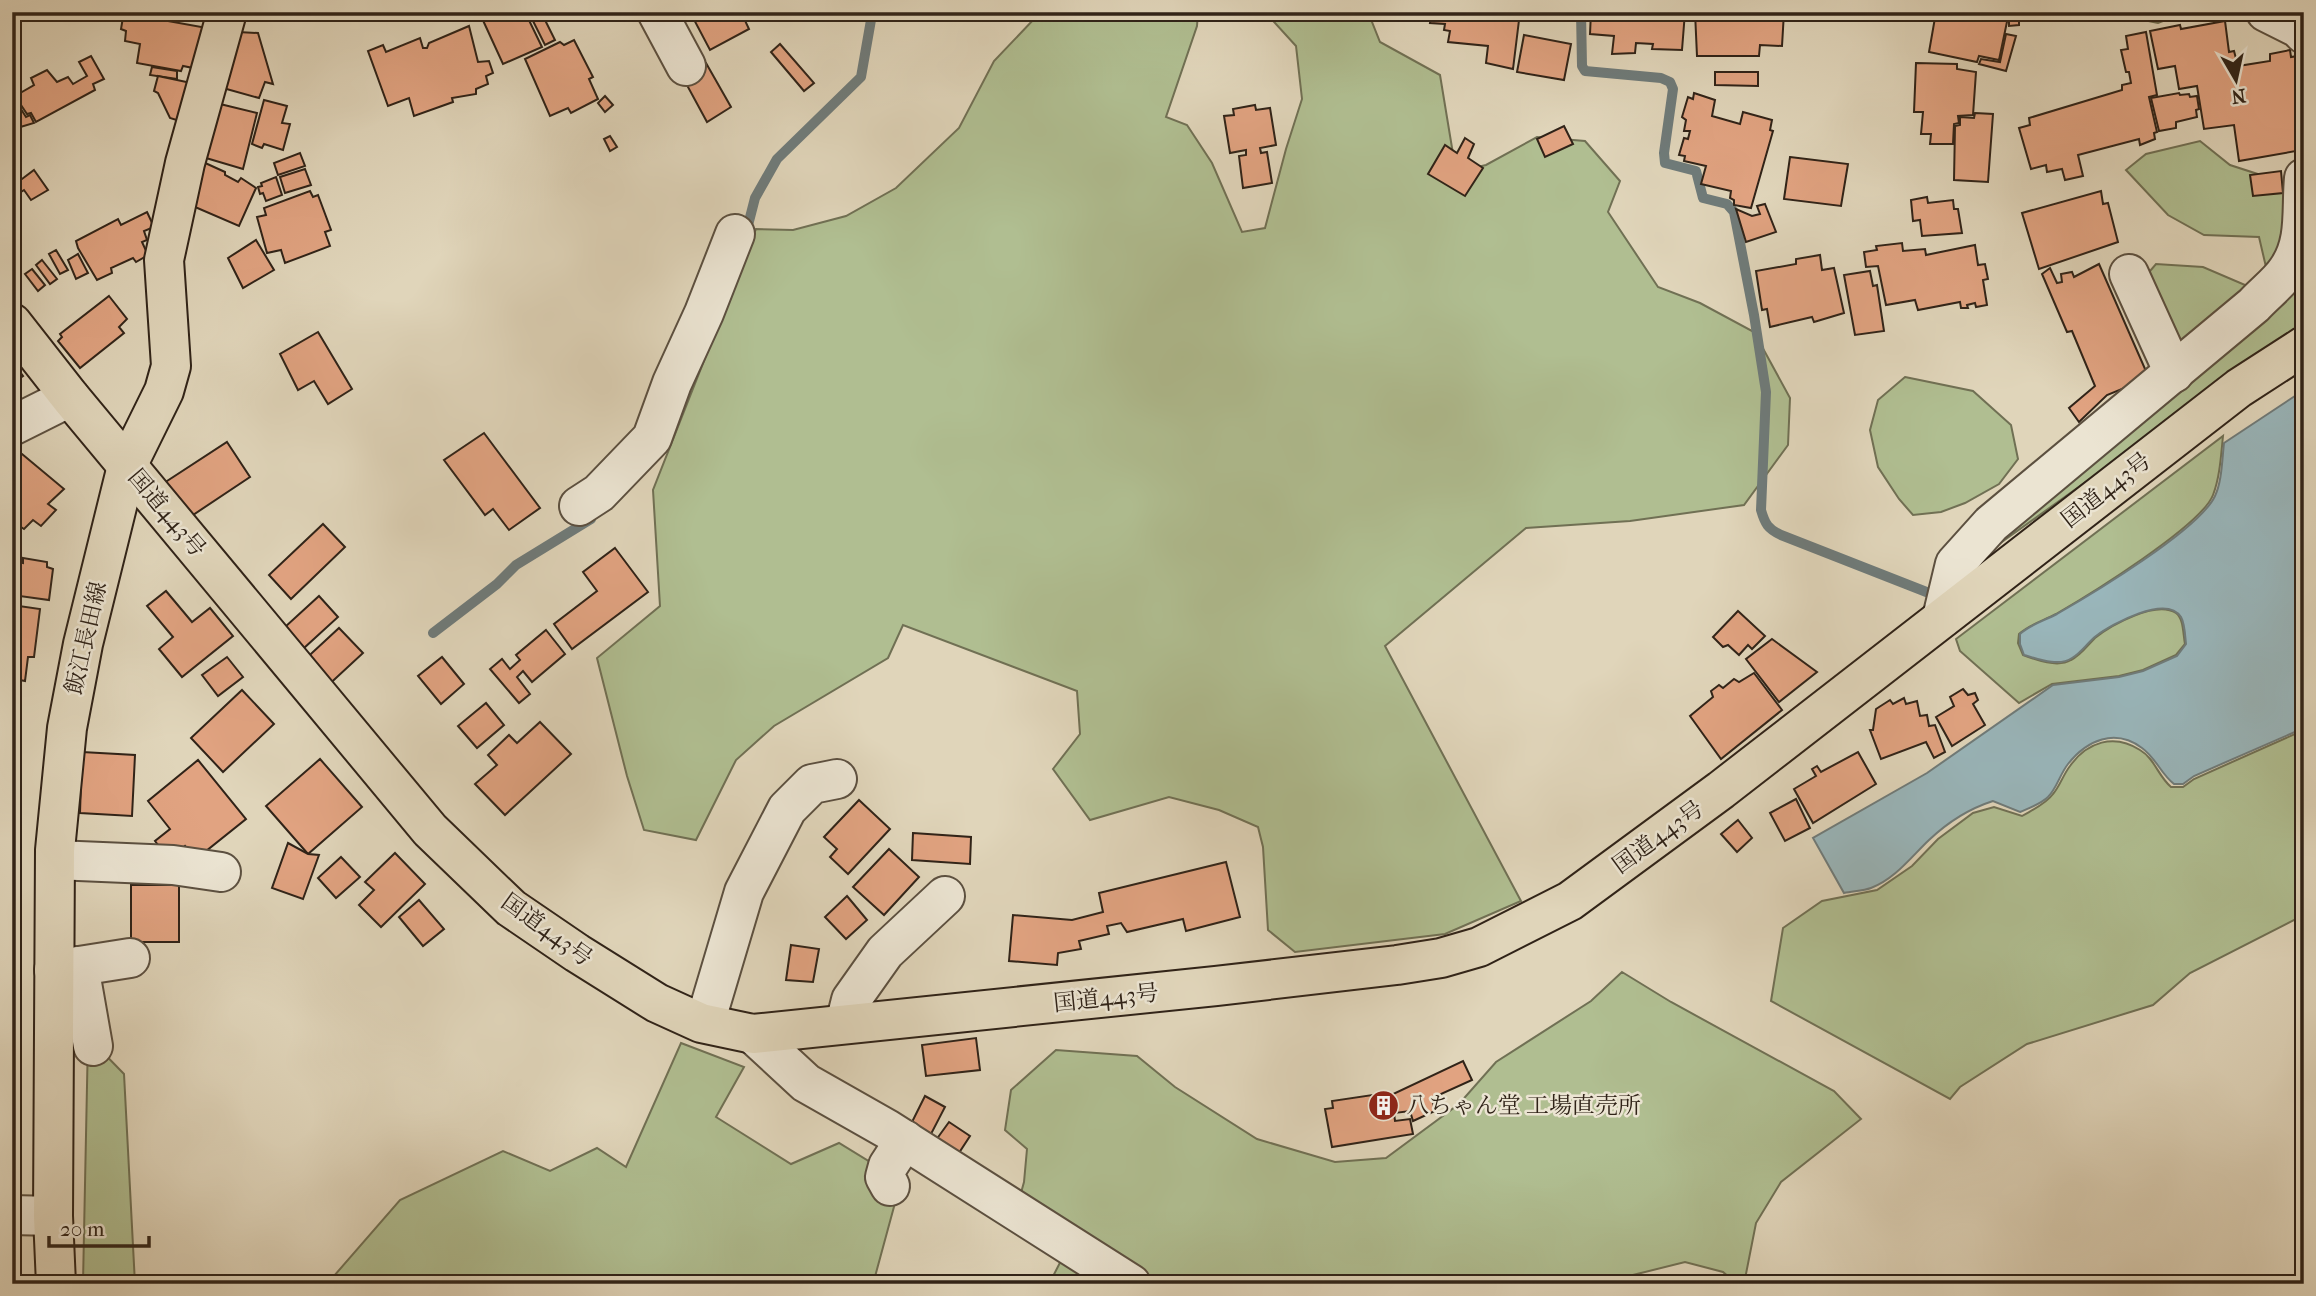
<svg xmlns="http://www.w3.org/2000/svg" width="2316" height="1296" font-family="'IM FELL French Canon','Noto Serif JP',serif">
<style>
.green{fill:#b0be91;stroke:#707054;stroke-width:2}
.water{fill:#99b6bb;stroke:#6f7b7a;stroke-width:2}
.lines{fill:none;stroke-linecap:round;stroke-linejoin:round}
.stream{stroke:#6f7b7a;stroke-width:10}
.building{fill:#e1a381;stroke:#302318;stroke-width:2}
.minor-casing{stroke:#5c5040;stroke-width:42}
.major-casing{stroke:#302318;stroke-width:42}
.highway-casing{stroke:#302318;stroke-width:42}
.minor{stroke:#ebe4d2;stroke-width:38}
.major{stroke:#e0d5ba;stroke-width:38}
.highway{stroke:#e0d5ba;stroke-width:38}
.labels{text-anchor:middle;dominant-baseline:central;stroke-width:5;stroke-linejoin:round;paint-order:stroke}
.street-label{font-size:23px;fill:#302318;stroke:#ebe4d2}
.poi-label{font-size:23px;fill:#302318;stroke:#ebe4d2;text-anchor:start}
</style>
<rect width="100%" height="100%" fill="#e0d5ba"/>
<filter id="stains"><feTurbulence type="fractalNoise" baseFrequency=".00286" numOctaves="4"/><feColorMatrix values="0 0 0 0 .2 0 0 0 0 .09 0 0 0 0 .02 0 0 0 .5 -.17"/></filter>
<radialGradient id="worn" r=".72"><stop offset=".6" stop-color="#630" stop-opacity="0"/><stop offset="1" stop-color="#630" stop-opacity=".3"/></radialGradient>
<g class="green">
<polygon points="1036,12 1198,12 1197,26 1166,117 1187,125 1212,163 1242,232 1265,228 1286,149 1302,99 1296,46 1265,12 1368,12 1380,42 1440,75 1456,172 1486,165 1537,137 1585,141 1620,181 1608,212 1658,287 1700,303 1754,332 1790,398 1788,445 1744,505 1630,521 1526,528 1385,646 1521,901 1445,934 1295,952 1268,930 1263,847 1258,827 1219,810 1169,797 1090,820 1053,769 1080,734 1077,691 903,625 888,658 774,726 736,760 696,840 644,830 627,776 597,658 660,606 653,490 756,229 793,230 846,216 896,188 959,128 994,61 1035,18"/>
<polygon points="2104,12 2182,12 2179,15 2158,23"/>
<polygon points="2200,141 2230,165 2270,178 2304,207 2304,326 1985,554 2169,385 2132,292 2156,264 2203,267 2273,297 2259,237 2204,235 2168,215 2126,170 2146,154"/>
<polygon points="1905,377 1973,391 2011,425 2018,459 1999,484 1965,503 1941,512 1913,515 1899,499 1878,467 1870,430 1878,400"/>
<path d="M2223 436C2221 455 2220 477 2213 495 2201 526 2089 595 2056 614 2043 621 2030 624 2019 634L2018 643 2023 655C2036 660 2058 668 2071 660 2080 656 2088 645 2095 638 2111 625 2156 600 2176 613 2184 619 2183 635 2185 644L2176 655 2143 670 2119 676 2052 684 2019 703 1960 651 1956 639Z"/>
<path d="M2304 730V915L2190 973 2153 1005 2027 1044 1960 1087 1950 1099 1771 1001 1783 928 1822 901 1877 890 1912 866 1938 839 1973 813 1994 807 2022 816C2032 810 2046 804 2053 794 2060 786 2063 775 2070 766 2087 742 2114 733 2140 750 2155 759 2158 776 2171 787H2183L2194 779Z"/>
<polygon points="1622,972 1671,1002 1834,1091 1861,1119 1781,1182 1756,1223 1744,1284 1737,1284 1723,1272 1685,1262 1625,1277 1618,1284 1147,1284 1019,1200 1024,1182 1027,1149 1005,1130 1011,1090 1056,1050 1137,1056 1175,1087 1257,1139 1335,1162 1386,1158 1459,1104 1496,1062 1591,1001"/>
<polygon points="88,1037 124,1074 135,1284 83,1283"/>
<polygon points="681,1043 744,1067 716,1117 791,1164 839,1143 901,1181 873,1284 327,1284 400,1200 503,1151 550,1171 597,1148 626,1167"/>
<polygon points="1065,1253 1114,1284 1049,1284"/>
</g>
<path class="water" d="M2304 390V728L2194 776 2183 784H2174C2161 774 2156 758 2142 748 2115 728 2087 740 2068 764 2060 774 2057 788 2048 797 2041 804 2029 808 2020 812L1993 801C1968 809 1948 822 1929 840 1911 857 1895 879 1871 888 1863 891 1853 891 1844 893L1813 838 1927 773 2053 685 2119 677 2143 671 2177 656 2186 644C2185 636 2185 624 2181 617 2166 594 2112 624 2096 636 2088 642 2081 653 2072 658 2059 667 2038 659 2024 655L2020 644V634C2031 624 2044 621 2057 614 2092 594 2199 530 2215 496 2222 481 2222 460 2224 443Z"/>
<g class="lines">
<g class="stream">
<path d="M1581 12 1582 66 1585 71 1661 78 1670 82 1673 89 1664 153 1665 163 1696 171 1703 198 1727 204 1734 212 1754 315 1766 392 1761 510C1765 524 1768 529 1781 535L1929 593"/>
<polyline points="746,233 755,198 777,159 861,77 871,20 876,12"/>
<polyline points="433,633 497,584 516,565 591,519"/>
</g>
</g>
<g class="building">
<polygon points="487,12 525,12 542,47 503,64 481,16"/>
<polygon points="690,12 741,12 749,29 710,50"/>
<polygon points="1432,12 1520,12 1513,69 1486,63 1488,46 1448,42 1450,31 1444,30 1445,24 1430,23"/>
<polygon points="1591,12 1685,12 1682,50 1652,49 1653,44 1636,43 1635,53 1612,54 1614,36 1590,34"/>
<polygon points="1695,12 1737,12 1737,14 1784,12 1782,46 1760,45 1759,56 1697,56"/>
<polygon points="1936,12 1991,12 2008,17 1999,60 1979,56 1977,62 1929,52"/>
<polygon points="2001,12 2019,12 2019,25 2009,26 2009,15"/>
<polygon points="129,14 207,28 198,69 183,66 181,71 137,63 140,44 125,41 126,31 121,29 123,17"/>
<polygon points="543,16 555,40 545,45 533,21"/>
<polygon points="2225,21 2229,52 2234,51 2238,66 2270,61 2270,54 2290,50 2291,57 2304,55 2304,142 2296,144 2296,151 2239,161 2234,125 2204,129 2197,86 2179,89 2175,66 2158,69 2150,31 2180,25 2181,29"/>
<polygon points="469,26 478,62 489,61 493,73 486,76 488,84 476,89 476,94 452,98 453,102 414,116 409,98 388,106 368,51 383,45 386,52 420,38 423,48 427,48 429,43"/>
<polygon points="238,32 258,33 273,84 265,82 259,98 223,88"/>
<polygon points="2146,32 2157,95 2149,97 2157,132 2154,133 2155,139 2140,145 2139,139 2078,155 2083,176 2065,180 2062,169 2047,172 2046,165 2031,169 2019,128 2030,125 2029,118 2122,90 2122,85 2131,83 2129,72 2126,72 2121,50 2128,49 2126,36"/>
<polygon points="2006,34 2016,36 2006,71 1979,64 1981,59 2000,62"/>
<polygon points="1524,35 1571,44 1564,80 1517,72"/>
<polygon points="574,40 593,77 589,79 598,99 571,113 568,108 550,116 525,59 560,42 564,45"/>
<polygon points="780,44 814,83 804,91 771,52"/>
<polygon points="91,56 104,79 93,84 95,90 36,122 31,113 27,114 15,96 34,85 31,78 47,70 57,82 68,77 73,84 87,76 79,62"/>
<polygon points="706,63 731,107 707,122 682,76"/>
<polygon points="1916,63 1957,64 1957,69 1976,72 1973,115 1958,116 1959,123 1954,124 1953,144 1930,144 1931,134 1921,134 1923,112 1914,112"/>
<polygon points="152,67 177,71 177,79 150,75"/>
<polygon points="1715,72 1758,72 1758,86 1715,85"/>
<polygon points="158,76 196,84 186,123 170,118 158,93 154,91"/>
<polygon points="1694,93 1715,100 1712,116 1740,124 1743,112 1772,120 1770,130 1773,131 1751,208 1734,205 1734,200 1730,198 1731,191 1701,184 1706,166 1684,161 1685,156 1679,155 1684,138 1688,139 1690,131 1684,131 1686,120 1682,117 1688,97 1693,99"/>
<polygon points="2179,93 2180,95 2189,94 2190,97 2197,96 2199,109 2196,110 2197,117 2176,122 2176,128 2159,131 2151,98"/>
<polygon points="12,95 26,117 30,115 34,123 17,128 12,120"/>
<polygon points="605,96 613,105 605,112 598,103"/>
<polygon points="264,100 287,106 282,123 290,124 283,150 264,144 262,148 252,144"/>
<polygon points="220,104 257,113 243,169 206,158"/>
<polygon points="1255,105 1256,110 1270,108 1276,145 1260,148 1261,153 1267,152 1272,183 1243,188 1239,156 1246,155 1246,150 1230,153 1224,116 1234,115 1233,109"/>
<polygon points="1975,113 1993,114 1988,182 1954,180 1955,126 1960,125 1960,117 1974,118"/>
<polygon points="1564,126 1573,144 1545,157 1537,139"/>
<polygon points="610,136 617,147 610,151 604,139"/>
<polygon points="1465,138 1474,144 1468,158 1483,168 1465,196 1428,174 1445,145 1457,153"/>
<polygon points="300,153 305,166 278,175 274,163"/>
<polygon points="1790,157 1848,164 1841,206 1784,199"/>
<polygon points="203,162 225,172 225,175 238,182 241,178 256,188 239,226 195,207 193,198"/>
<polygon points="305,169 311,185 285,193 280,177"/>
<polygon points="34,170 48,190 31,200 24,190 12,198 12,175 18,182"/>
<polygon points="2281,171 2283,193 2253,196 2250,175"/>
<polygon points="276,177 282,195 266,201 263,193 260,194 258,187 262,186 261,183"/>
<polygon points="310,191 313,197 318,195 331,230 325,232 330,246 285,263 281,250 267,253 257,217 266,215 264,208"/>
<polygon points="2101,191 2103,204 2108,203 2118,242 2039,269 2022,213"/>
<polygon points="1927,197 1928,203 1953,200 1954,209 1958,209 1962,233 1922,236 1920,220 1913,221 1911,200"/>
<polygon points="1765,204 1776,232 1746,242 1736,209 1752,216 1760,214 1757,206"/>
<polygon points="147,212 154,227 144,231 147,240 142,242 148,255 136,262 133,258 111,268 112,273 97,280 78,248 76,241 118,219 121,225"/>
<polygon points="256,240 274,270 243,288 228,258"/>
<polygon points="1902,243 1903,251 1925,249 1926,255 1975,245 1978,265 1985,264 1988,279 1983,280 1987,305 1976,307 1975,303 1967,305 1968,308 1961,308 1960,302 1918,310 1915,300 1886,305 1878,266 1866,267 1864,252 1877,250 1876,246"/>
<polygon points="56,250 68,270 60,274 49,254"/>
<polygon points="78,254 88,273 76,279 68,260"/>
<polygon points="1820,255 1822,270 1834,268 1844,313 1814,322 1812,317 1770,327 1767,309 1762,310 1756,271 1796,264 1796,259"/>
<polygon points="42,260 57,279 50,284 36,265"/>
<polygon points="2099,264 2149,378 2107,395 2079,422 2069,408 2095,386 2072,331 2067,332 2042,274 2050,268 2057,283 2062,282 2061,274 2072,272 2074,277"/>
<polygon points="32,269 45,285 38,291 25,274"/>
<polygon points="1870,271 1873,286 1877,285 1884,331 1855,335 1844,275"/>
<polygon points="109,296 127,319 119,327 124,333 80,368 58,341 62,337 60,334"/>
<polygon points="318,332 352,389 328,404 314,381 298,390 280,354"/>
<polygon points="12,361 23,376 12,384"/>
<polygon points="484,433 540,508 509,530 493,509 485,515 444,460"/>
<polygon points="227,442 250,477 187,519 164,483"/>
<polygon points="22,454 64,489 48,504 56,510 41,526 33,520 24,529 12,521 12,464"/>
<polygon points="323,524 345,547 291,599 269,575"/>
<polygon points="615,548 648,592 572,649 554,624 597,591 583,572"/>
<polygon points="23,558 47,562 47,567 53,569 49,600 12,595 12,561 23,563"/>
<polygon points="166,591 192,622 210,608 233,636 182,677 159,649 173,637 147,606"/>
<polygon points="319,596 338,617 304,648 285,627"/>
<polygon points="12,605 40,609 34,657 28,657 25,681 15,679 15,683 12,683"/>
<polygon points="1738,611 1765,636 1752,649 1748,645 1739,655 1728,645 1723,647 1713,637"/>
<polygon points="339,628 363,653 323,690 300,664"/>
<polygon points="546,630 565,654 532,682 523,671 517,677 530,694 519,703 490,669 502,659 510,669 520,660 516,655"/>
<polygon points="1772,639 1817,672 1779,702 1746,659"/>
<polygon points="227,657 243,677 218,696 202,675"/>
<polygon points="442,657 464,684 441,704 418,676"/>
<polygon points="1754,673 1782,710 1721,759 1690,716 1713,697 1711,691 1719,685 1723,688 1734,679 1739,682"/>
<polygon points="1963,689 1968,695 1975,693 1978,700 1973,704 1985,725 1952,746 1936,717 1954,706 1950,697"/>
<polygon points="242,690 274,724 223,772 191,738"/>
<polygon points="1904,698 1906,704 1917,701 1920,716 1927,715 1929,726 1935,725 1945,752 1934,758 1926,742 1881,759 1870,730 1873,730 1876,709 1890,700 1893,704"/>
<polygon points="486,703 504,725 477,748 458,726"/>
<polygon points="12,706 17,707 14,735 12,735"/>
<polygon points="540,722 571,754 505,815 475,784 497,765 488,755 509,735 517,743"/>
<polygon points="82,752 135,755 132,816 80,813"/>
<polygon points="1858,752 1876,784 1813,823 1794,789 1816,776 1812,769 1817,766 1821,772"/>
<polygon points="320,759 362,807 308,854 266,806"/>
<polygon points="198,760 246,819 196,859 185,846 169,859 155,841 170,829 148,801"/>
<polygon points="1796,799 1810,828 1785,841 1770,813"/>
<polygon points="859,800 890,829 848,874 830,857 837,849 824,837"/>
<polygon points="1738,820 1752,838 1737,852 1721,834"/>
<polygon points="913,833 971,837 970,864 912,860"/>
<polygon points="288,843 308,854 319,855 303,899 272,888"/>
<polygon points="889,849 919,877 884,915 853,887"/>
<polygon points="395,853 425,884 381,927 359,905 374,890 365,882"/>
<polygon points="341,857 360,877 336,898 318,878"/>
<polygon points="1226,862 1240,917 1186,931 1183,919 1127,932 1121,923 1107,926 1109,934 1079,941 1081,949 1058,953 1057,965 1009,961 1013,915 1072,920 1103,912 1099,893"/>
<rect x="131" y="885" width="48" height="57"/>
<polygon points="847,896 867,920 846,939 825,917"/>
<polygon points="419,900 444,929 423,946 399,917"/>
<polygon points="791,945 819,949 813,982 786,980"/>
<polygon points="976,1038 980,1070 926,1076 922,1045"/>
<polygon points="1463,1061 1472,1080 1432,1098 1435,1111 1413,1121 1410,1111 1394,1113 1395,1121 1410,1119 1413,1134 1332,1147 1325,1109 1333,1108 1332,1101 1379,1094 1380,1097 1387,1097"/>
<polygon points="925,1096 945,1107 931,1134 911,1124"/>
<polygon points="949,1122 970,1136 953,1162 931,1147"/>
</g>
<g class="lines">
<defs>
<g id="minor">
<polyline points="657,12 686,66"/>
<polyline points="2266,12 2298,28 2304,34"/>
<polyline points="2129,274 2174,373"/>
<polyline points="12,426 70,397"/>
<polyline points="579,506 599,493 652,438 672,383 704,313 735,234"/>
<path d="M1942 618 1955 564 1991 524 2254 305C2265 293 2280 282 2288 269 2307 241 2301 209 2304 178"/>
<polyline points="55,860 173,865 221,872"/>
<polyline points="79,966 93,1046"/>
<polyline points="54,970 130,958"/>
<polyline points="705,1023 744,892 787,809 812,784 837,779"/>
<polyline points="845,1024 851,1000 885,952 945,896"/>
<polyline points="753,1034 806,1083 887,1129 1131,1284"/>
<polyline points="890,1186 885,1177 888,1166 905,1140"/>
<polyline points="12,1215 53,1216"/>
</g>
<polyline id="major" points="56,1284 53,1216 55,850 67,728 83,644 127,466 164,391 171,366 164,260 185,163 227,12"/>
<polyline id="highway" points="12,323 70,397 430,830 511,908 577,953 657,1003 701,1023 753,1034 1216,986 1397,965 1441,958 1479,947 1570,901 1721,790 2239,388 2304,346"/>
</defs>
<use href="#minor" class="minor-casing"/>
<use href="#major" class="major-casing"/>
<use href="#highway" class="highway-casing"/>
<use href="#minor" class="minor"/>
<use href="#major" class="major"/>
<use href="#highway" class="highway"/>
</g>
<defs>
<symbol id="building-disc" viewBox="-11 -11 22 22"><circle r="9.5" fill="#8f2418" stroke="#ebe4d2"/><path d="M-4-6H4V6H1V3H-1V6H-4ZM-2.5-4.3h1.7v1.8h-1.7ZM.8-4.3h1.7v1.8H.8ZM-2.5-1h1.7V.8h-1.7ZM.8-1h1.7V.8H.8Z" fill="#fff"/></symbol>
</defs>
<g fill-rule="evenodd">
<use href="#building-disc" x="1366" y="1088" width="35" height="35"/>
</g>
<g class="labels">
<g class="street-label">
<text transform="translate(2106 490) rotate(-38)">国道443号</text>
<text transform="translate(167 513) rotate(50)">国道443号</text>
<text transform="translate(86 638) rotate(-77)">飯江長田線</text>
<text transform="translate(1658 837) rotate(-36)">国道443号</text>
<text transform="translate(547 930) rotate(36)">国道443号</text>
<text transform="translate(1106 998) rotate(-6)">国道443号</text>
</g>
<g class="poi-label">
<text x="1406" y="1105">八ちゃん堂 工場直売所</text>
</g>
</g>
<rect width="2316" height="1296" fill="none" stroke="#e0d5ba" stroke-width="42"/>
<rect x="14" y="14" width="2288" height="1268" fill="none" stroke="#302318" stroke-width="3.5"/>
<rect x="21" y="21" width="2274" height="1254" fill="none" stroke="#302318" stroke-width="2"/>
<g transform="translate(2236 80) rotate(171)" stroke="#ebe4d2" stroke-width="5" paint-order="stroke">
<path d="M0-5L12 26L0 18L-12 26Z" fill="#302318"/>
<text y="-10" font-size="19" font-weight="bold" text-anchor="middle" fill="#302318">N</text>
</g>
<path d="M49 1236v10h100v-10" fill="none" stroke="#302318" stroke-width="3.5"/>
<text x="60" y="1236" font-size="21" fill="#302318" stroke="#ebe4d2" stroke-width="5" paint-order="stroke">20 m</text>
<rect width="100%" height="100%" filter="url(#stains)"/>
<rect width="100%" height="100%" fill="url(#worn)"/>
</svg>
